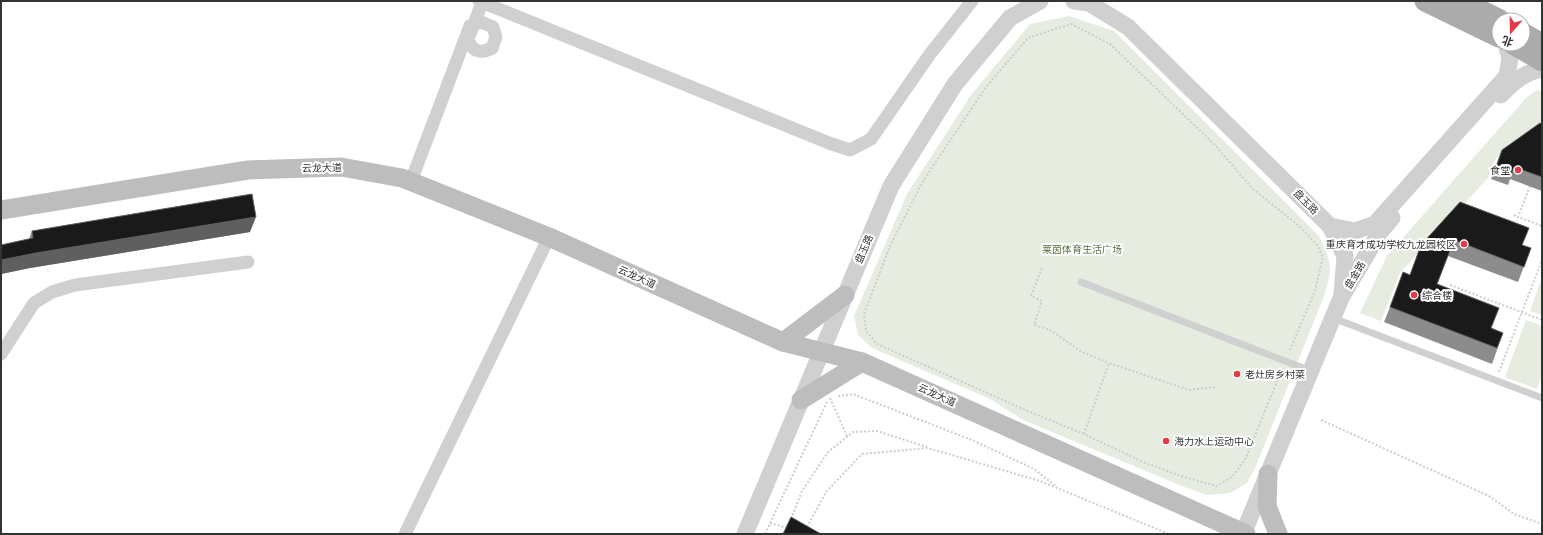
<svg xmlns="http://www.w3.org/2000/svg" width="1543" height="535" font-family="'Archivo Narrow','Noto Sans SC',sans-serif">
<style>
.green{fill:#e6ecdf}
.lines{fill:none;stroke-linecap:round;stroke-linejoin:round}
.path{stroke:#cdcdcd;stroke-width:2;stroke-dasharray:2 2;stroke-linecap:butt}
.service{stroke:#d0d0d0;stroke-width:7}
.minor{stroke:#d0d0d0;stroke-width:13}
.tertiary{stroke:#d0d0d0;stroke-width:17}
.secondary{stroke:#bdbdbd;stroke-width:19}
.primary{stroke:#ababab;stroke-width:21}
.minor-bridge{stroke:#d0d0d0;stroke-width:13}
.wall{fill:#8c8c8c}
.shaded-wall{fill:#5f5f5f}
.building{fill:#1a1a1a;stroke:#5f5f5f}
.poi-dot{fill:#e63946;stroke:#fff;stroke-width:1.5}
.labels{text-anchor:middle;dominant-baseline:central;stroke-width:4;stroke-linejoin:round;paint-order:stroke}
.street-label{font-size:10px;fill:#333;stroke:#fff}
.poi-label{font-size:10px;fill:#333;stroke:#fff;text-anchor:start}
.park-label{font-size:10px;fill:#56703f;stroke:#fff}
</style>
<rect width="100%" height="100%" fill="#fff"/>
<g class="green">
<path d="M1069 16 1114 31 1319 236C1332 263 1333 268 1324 296L1256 466 1247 483 1230 493 1208 495 1187 488 1023 420 990 399 872 348 858 335 854 316 907 194 971 95 1030 24Z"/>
<polygon points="1536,90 1542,91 1542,133 1535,131 1496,158 1488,178 1400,273 1381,321 1360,313 1387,256 1526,98"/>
<polygon points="1542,277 1542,315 1530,311"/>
<polygon points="1526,320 1542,326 1542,376 1537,389 1505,377"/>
</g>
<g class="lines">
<g class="path">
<polyline points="1530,186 1518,217 1542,226"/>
<polyline points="1514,215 1518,217"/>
<polyline points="1042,268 1031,296 1042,301 1034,325 1050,330 1082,352 1109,363"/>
<polyline points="1450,285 1542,320"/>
<polyline points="1499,372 1542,260"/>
<polyline points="1215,387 1189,390 1109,363 1084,434 1143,462 1184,477 1217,486 1233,476 1246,458 1282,369"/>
<polyline points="838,396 853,394 972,440 1034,469 1057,487"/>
<polyline points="830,398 847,436"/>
<polyline points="1321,420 1489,496 1514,514 1542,524"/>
<polyline points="1084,434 1030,412 877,344 866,331 864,314 890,246 923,181 986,87 1028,38 1071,24 1110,44 1214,144 1252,188 1300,227 1317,245 1323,257 1315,291 1289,352"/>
<polyline points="791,519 802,491 828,452 853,432 877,431 927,447"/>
<polyline points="770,523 788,528"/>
<polyline points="807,527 826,492 862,454 928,448 1040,481 1169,534"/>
<polyline points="765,534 827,402"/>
</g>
<g class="service">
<polyline points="1081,282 1311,371"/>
<polyline points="1333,318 1542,398"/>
</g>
<g class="minor">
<polyline points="479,1 829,143 850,150 871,139 930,54 972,1"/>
<path d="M482 3 468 39C472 52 481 54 492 48"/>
<polyline points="411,181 470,26"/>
<polyline points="1,354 34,303 52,292 75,285 248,262"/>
<polyline points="405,534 549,237"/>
</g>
<g class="tertiary">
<polyline points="1074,1 1089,3 1128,27 1330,226 1355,231 1375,224 1507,76 1510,58 1506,44"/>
<path d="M1501 95C1513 82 1525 72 1542 69"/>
<polyline points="1330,226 1345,256 1342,294"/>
<polyline points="745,534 891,186 955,84 1010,18 1040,1"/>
<polyline points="1243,534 1341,298 1380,232 1392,218"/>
</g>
<g class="secondary">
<polyline points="1,210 248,170 341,167 402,178 549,237 783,342 862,362 1246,534"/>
<polyline points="783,342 845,295"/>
<polyline points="801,400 862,362"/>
<polyline points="1268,474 1267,506 1278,534"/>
</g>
<g class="primary">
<polyline points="1425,1 1499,37"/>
<polyline points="1462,1 1500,20"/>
<polyline points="1523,33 1542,44"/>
<polyline points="1513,44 1542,61"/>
</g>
<polyline class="minor-bridge" points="470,26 481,22 493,27 496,37 492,48"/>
</g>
<g class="wall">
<polygon points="1542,124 1542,191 1510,179 1508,185 1491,179 1502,150"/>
<polygon points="1529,228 1522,245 1531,248 1518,282 1448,256 1437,284 1491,329 1503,333 1492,364 1384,322 1390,307 1410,275 1421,245"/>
<polygon points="32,231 250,232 30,268 1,274 1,245 29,239"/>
</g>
<polygon class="shaded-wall" points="256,217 250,232 30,268 1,274 1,260 36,253"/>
<g class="building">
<polygon points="1540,123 1542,124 1542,177 1514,167 1512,173 1496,167 1502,150"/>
<polygon points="252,194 256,217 36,253 1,260 1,245 33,238 32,231"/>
<polygon points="1460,202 1529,228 1522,245 1531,248 1524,267 1454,240 1437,284 1499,308 1491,328 1503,333 1497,348 1390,307 1403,272 1410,275 1421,245"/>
<polygon points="791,517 821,534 783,534"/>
</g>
<g class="poi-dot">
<circle cx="1518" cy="170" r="4"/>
<circle cx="1464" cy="244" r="4"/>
<circle cx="1414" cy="295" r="4"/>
<circle cx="1237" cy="374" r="4"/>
<circle cx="1166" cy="441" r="4"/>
</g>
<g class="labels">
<g class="street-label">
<text transform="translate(322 168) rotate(-1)">云龙大道</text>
<text transform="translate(1306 202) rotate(45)">盘玉路</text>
<text transform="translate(864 249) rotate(-67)">盘玉路</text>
<text transform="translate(1355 275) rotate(-59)">盘金路</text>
<text transform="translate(637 277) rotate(24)">云龙大道</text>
<text transform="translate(937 395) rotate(24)">云龙大道</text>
</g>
<g class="poi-label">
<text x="1510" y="170" text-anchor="end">食堂</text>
<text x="1456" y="244" text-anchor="end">重庆育才成功学校九龙园校区</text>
<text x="1422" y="295">综合楼</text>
<text x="1245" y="374">老灶房乡村菜</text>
<text x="1174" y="441">海力水上运动中心</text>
</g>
<g class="park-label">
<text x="1082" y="249">莱茵体育生活广场</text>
</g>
</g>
<rect width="1543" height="535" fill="none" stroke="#333333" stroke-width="4"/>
<g transform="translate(1511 32) rotate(200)"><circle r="19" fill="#ffffff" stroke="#adadad"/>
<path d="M0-3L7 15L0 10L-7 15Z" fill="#e63946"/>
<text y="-6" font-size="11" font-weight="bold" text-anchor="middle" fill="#333333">北</text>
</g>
</svg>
